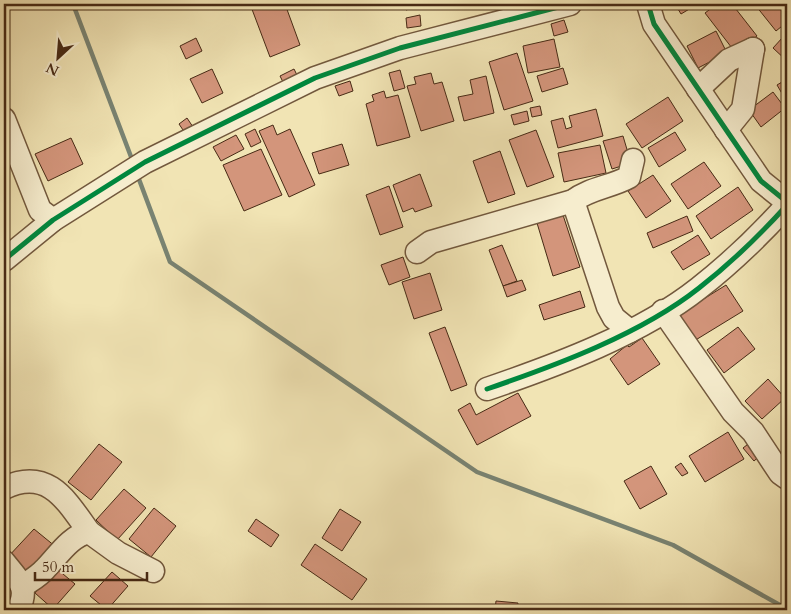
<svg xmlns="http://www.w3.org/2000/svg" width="791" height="614" font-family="Cardo,serif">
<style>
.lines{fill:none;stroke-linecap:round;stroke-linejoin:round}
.stream{stroke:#798372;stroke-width:4.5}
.building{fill:#d3957b;stroke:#472a15}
.minor-casing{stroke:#72583d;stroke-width:25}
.minor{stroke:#f6edce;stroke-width:22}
.cycleway-casing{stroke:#f6edce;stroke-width:8}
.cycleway{stroke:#00873e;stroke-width:5}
</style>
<rect width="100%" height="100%" fill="#f1e4b4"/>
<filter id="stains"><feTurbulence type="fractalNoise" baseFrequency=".004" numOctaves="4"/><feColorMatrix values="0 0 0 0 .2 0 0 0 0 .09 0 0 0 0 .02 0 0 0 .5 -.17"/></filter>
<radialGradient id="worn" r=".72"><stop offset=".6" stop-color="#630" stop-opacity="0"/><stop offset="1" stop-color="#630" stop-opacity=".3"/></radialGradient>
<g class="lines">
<g class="stream">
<polyline points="73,4 133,162"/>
<polyline points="137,174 170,262 477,472 673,545 787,609"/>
</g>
</g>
<g class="building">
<polygon points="250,4 285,4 300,45 270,57"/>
<polygon points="403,4 426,4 406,10"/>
<polygon points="675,4 695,4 696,5 681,14"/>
<polygon points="717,4 732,4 757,36 735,52 705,13"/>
<polygon points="758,4 787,4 787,22 776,31 756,6"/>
<polygon points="420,15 421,26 407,28 406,18"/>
<polygon points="564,20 568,32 554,36 551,24"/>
<polygon points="716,31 727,53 698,68 687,46"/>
<polygon points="783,37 787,41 787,61 773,48"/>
<polygon points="196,38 202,51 186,59 180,46"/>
<polygon points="554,39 560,67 528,73 523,46"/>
<polygon points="517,53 533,101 504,110 489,62"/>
<polygon points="563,68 568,84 542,92 537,76"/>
<polygon points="212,69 223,93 202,103 190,79"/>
<polygon points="294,69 298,77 284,84 280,76"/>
<polygon points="400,70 405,88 394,91 389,73"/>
<polygon points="431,73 434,84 442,82 454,121 421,131 407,86 416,84 414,77"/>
<polygon points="486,76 494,113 464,121 458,97 473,94 470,80"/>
<polygon points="787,79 787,102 777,85"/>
<polygon points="350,81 353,91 339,96 335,86"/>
<polygon points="384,91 386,98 398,95 410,137 377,146 366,104 374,101 372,95"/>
<polygon points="773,92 785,108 761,127 749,110"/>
<polygon points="668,97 683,121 642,148 626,124"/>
<polygon points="540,106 542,115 532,117 530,108"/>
<polygon points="596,109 603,136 558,148 551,121 563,118 566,129 572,127 569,116"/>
<polygon points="527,111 529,121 514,125 511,115"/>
<polygon points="187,118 193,127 185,133 179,124"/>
<polygon points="273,125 277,135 290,129 315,185 289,197 259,131"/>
<polygon points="255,129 261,142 251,147 245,134"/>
<polygon points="536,130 554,177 527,187 509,140"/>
<polygon points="675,132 686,150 659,167 648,148"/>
<polygon points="236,135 244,149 221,161 213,147"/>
<polygon points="623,136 631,163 612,169 603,141"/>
<polygon points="71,138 83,164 48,181 35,154"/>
<polygon points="342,144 349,165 319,174 312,153"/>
<polygon points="600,145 606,173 564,182 558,153"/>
<polygon points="261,149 282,195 244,211 223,165"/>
<polygon points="500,151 515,194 488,203 473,161"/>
<polygon points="704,162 721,186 688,209 671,184"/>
<polygon points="420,174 432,206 415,212 413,208 403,212 393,185"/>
<polygon points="653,175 671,201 646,218 628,191"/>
<polygon points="389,186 403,227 380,235 366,195"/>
<polygon points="738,187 753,210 711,239 696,216"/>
<polygon points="563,215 580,267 553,276 537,223"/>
<polygon points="687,216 693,231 653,248 647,233"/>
<polygon points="698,235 710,254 683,270 671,252"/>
<polygon points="502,245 517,281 503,286 489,250"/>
<polygon points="403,257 410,277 389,285 381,265"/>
<polygon points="430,273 442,310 414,319 402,282"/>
<polygon points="522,280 526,290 507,297 503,286"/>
<polygon points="726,285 743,311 694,341 678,315"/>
<polygon points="580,291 585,307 544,320 539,305"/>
<polygon points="445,327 467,385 451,391 429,333"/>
<polygon points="738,327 755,349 724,373 707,350"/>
<polygon points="642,338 660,364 628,385 610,359 627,345 629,347"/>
<polygon points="768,379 785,398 762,419 745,401"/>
<polygon points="518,393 531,416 477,445 458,410 470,403 476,415"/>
<polygon points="728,432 744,459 705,482 689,456"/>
<polygon points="752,441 763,453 754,461 743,448"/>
<polygon points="99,444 122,462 91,500 68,482"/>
<polygon points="681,463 688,473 682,476 675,467"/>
<polygon points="651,466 667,494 640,509 624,481"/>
<polygon points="124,489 146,508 117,540 96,520"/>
<polygon points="154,508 176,526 151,557 129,539"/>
<polygon points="340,509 361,522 342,551 322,538"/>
<polygon points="256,519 279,535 271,547 248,531"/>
<polygon points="34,529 56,547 22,575 7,558"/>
<polygon points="315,544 367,579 352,600 301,565"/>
<polygon points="57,569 75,584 53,609 35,593"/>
<polygon points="112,572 128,586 107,610 90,596"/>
<polygon points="496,601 518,603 517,610 495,610"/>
</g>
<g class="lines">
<defs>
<g id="minor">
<polyline points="648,4 654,24 761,181 787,202"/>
<polyline points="698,89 729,60 753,49"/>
<polyline points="4,119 40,210 53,220"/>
<polyline points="726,130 743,109 753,49"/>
<polyline points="573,201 608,307 614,318 630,331"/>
<path d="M417 252 431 242 573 201C590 188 611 187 629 177L633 160"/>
<polyline points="4,260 53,220 145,162 315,78 400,48 570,4"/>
<polyline points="663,311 733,412 753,432 780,473 787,478"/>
<path d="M487 389C557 365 641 334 699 288 731 263 760 235 787 205"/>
<path d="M4 488C48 467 66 500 89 532"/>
<path d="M4 562C18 580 30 587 18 610"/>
<path d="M23 586C30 581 39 576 45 569 58 556 70 536 89 532L118 553 153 571"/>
</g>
</defs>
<use href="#minor" class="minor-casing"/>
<use href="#minor" class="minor"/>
<defs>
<g id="cycleway">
<polyline points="648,4 654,24 761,181 787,202"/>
<polyline points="4,260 53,220 145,162 315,78 400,48 570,4"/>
<path d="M487 389C557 365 641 334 699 288 731 263 760 235 787 205"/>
</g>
</defs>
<use href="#cycleway" class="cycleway-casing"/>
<use href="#cycleway" class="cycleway"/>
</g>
<rect width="791" height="614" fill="none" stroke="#f1e4b4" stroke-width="20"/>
<rect x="5" y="5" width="781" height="604" fill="none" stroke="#472a15" stroke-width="2.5"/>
<rect x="10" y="10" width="771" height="594" fill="none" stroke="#472a15"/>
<g transform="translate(58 58) rotate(206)" stroke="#f6edce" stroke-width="4" paint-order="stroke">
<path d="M0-4L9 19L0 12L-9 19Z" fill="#472a15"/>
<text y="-8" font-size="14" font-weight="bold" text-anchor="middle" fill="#472a15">N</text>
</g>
<path d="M35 572v8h112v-8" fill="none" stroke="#472a15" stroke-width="2.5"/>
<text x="42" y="572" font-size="15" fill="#472a15" stroke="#f6edce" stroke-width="4" paint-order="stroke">50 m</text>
<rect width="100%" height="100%" filter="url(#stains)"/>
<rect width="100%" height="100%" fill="url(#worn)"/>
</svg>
